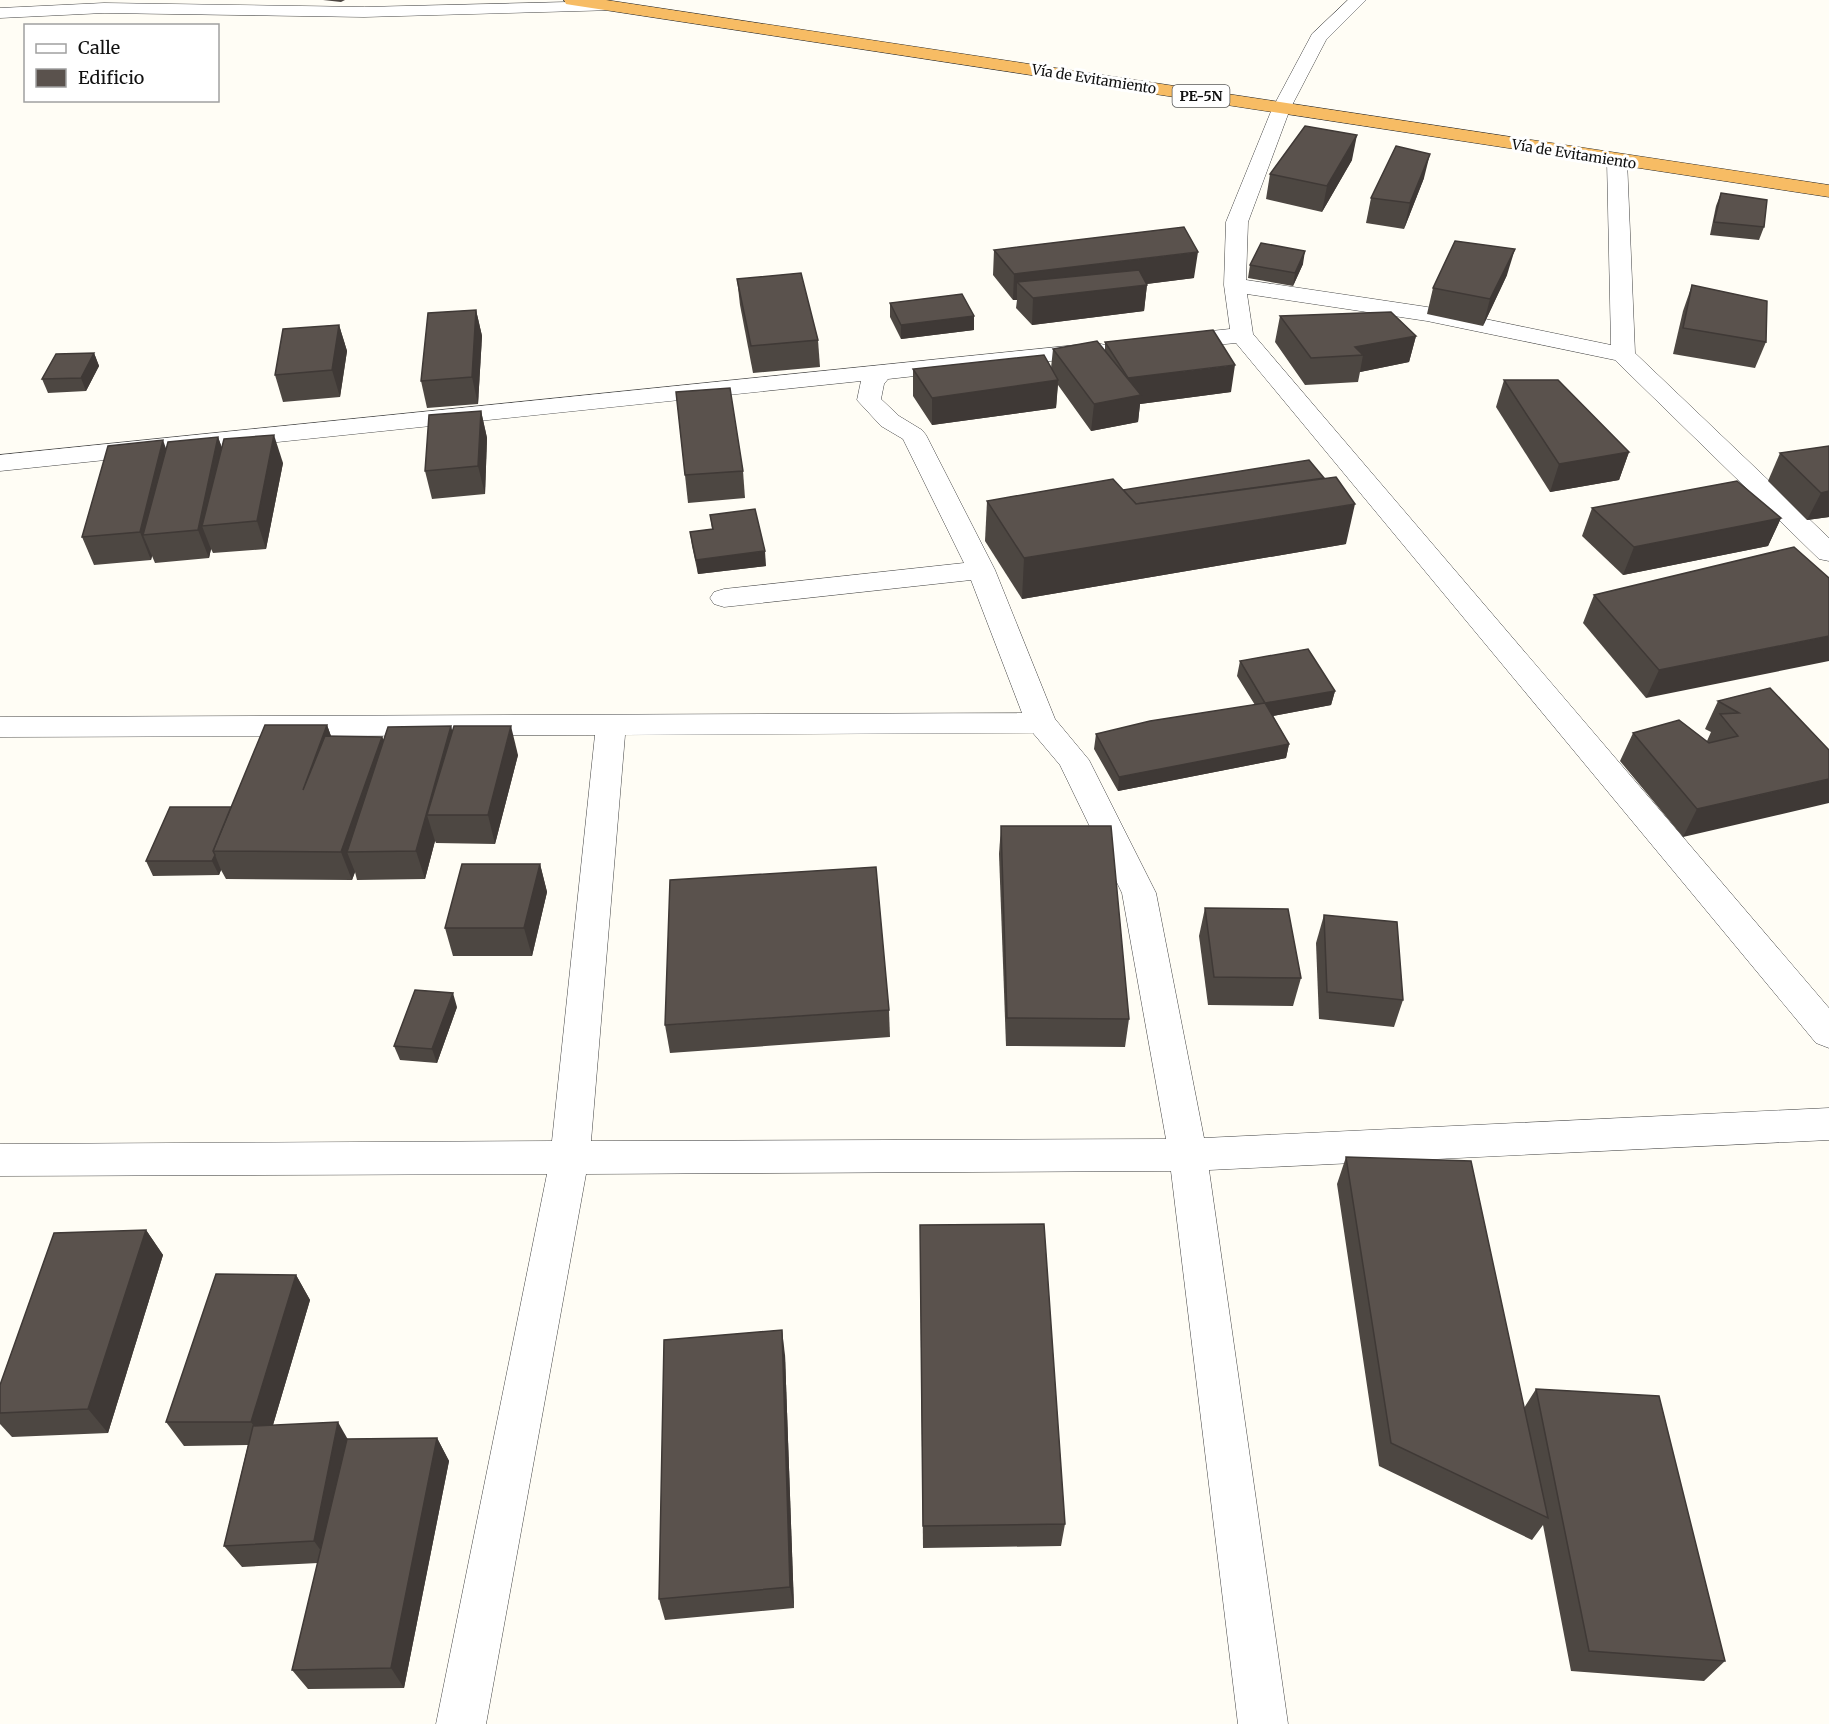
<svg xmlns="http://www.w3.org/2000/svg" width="1829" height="1724" font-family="Merriweather,serif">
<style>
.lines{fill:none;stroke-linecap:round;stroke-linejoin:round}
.minor-casing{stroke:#444;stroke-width:1}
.tertiary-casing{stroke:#444;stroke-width:1}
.trunk-casing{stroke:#222;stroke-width:1}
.minor{fill:#fff;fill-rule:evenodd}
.tertiary{fill:#fff;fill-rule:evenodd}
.trunk{fill:#f7bc64;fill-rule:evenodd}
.wall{fill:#4d4742}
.shaded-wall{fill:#3f3936}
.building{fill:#5a524d;stroke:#3f3936;stroke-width:1.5}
.labels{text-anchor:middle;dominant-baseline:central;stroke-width:6;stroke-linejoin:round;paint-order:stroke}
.far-street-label{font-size:14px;fill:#111;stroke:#fff}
.shield{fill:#fff;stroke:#585858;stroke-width:1.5}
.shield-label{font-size:14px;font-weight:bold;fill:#111}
</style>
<rect width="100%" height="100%" fill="#fffdf5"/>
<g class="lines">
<defs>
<g id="minor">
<polygon points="1281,103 1288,105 1290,109 1248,222 1246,280 1427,307 1611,345 1607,160 1610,156 1624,156 1627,160 1635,353 1829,538 1829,561 1819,559 1615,360 1427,321 1247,294 1253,334 1829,1008 1829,1048 1816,1043 1236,343 1173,349 1165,347 1161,342 1165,337 1173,335 1230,329 1224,285 1226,222 1272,109 1274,105"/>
<path d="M1097 343 1105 345 1109 350 1105 355 888 379 884 384 881 399 899 416 922 430 926 435 995 570 1055 719 1089 760 1156 893 1204 1138 1829 1108V1140L1209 1170 1288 1724H1238L1171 1171 586 1174 486 1724H436L547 1174 0 1176V1144L552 1141 595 735 0 737V717L1022 713 971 580 724 607 714 604 710 598 714 592 724 589 964 563 903 439 881 426 857 400 861 381 0 471V455ZM1033 733 1060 765 1122 893 1166 1139 591 1141 625 735Z"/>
</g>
<g id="tertiary">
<polygon points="1348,0 1366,0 1326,40 1288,113 1274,113 1272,109 1312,34"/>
<polygon points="609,1 615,2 618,6 615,10 364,17 104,13 0,18 0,8 104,3 364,7"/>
</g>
<polygon id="trunk" points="564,0 606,0 1829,185 1829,197 572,5 566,4"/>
</defs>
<use href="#minor" class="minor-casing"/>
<use href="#tertiary" class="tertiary-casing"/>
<use href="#trunk" class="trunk-casing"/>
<use href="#minor" class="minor"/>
<use href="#tertiary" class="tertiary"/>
<use href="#trunk" class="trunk"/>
</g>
<g class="wall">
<polygon points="323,0 345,0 341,2"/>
<polygon points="1352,160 1322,212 1266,199 1270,174"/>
<polygon points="1424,178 1404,229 1366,223 1371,198"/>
<polygon points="1721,193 1764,227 1759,240 1710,235 1716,206"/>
<polygon points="994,250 1194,278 1147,284 1144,311 1032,325 1016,308 1017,300 1013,300 993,275"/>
<polygon points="1303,264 1293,286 1248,278 1250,265"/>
<polygon points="1507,275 1483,326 1427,314 1433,288"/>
<polygon points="737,279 818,340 820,367 753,373 740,305"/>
<polygon points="1692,285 1766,342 1755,368 1673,354 1683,311"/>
<polygon points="890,303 974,316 974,330 901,339 890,317"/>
<polygon points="476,310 482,336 478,404 427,408 421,381"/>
<polygon points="1280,316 1416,336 1409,362 1360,372 1358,382 1305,385 1275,342"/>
<polygon points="339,325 347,351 340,397 283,402 275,375"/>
<polygon points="1105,342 1231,392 1140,404 1138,422 1091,431 1058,385 1056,408 932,425 913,396 913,369 1051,368 1053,349 1105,350"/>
<polygon points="94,353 99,366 86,391 48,393 42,379"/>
<polygon points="1504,380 1629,452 1619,480 1550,492 1496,407"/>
<polygon points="676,392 743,471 745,498 688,503"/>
<polygon points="481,411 487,438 485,494 432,499 425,471"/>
<polygon points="218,437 222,448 283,463 266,549 213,553 211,549 209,558 155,563 152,556 151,560 94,565 82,537 166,449"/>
<polygon points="1829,446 1829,517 1807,520 1768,481 1780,453"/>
<polygon points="1123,490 1346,544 1022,599 985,541 987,501"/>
<polygon points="1592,508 1781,518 1768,546 1623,575 1582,536"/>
<polygon points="710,515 766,566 698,574 692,546 690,532 712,529"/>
<polygon points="1829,578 1646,698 1583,623 1594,595"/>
<polygon points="1240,661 1335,691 1331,705 1273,716 1289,744 1286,758 1118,791 1094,749 1096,734 1255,705 1237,676"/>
<polygon points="1718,701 1829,750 1683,837 1620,761 1633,733 1707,741 1711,732 1705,729"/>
<polygon points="327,725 331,736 382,737 384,740 451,726 452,732 518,755 495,844 436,843 435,841 425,879 357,880 355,872 352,880 226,879 221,870 219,875 153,876 146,861 231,807"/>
<polygon points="1001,826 1129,1019 1125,1047 1006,1046 999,854"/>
<polygon points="540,864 547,892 532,956 453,956 445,928"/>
<polygon points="1205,908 1301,978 1293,1006 1208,1005 1199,936"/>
<polygon points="1324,915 1403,1000 1394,1027 1319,1019 1316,943"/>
<polygon points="457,1007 437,1063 400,1060 394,1046"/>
<polygon points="889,1010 890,1037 670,1053 665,1025"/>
<polygon points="1346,1157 1524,1408 1536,1389 1725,1661 1704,1681 1571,1671 1543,1525 1532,1540 1379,1466 1337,1184"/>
<polygon points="146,1230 163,1255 108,1433 12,1437 0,1424 0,1385"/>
<polygon points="920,1251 1065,1524 1061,1546 923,1548"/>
<polygon points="296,1275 310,1300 273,1425 348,1439 437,1438 449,1461 404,1688 308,1689 292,1670 318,1563 242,1567 224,1546 248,1445 184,1446 166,1422"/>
<polygon points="785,1355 794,1608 665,1620 659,1599"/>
</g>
<g class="shaded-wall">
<polygon points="1357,135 1352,160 1322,212 1327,186"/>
<polygon points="1430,154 1424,178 1404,229 1410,203"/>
<polygon points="1515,249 1507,275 1483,326 1490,299"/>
<polygon points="1305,251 1303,264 1293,286 1295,273"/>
<polygon points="1198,252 1194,278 1033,298 1017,282 1017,300 1013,300 1014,274"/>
<polygon points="1147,285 1144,311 1032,325 1033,298"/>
<polygon points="476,310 482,336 478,404 472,377"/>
<polygon points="974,316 974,330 901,339 901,325"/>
<polygon points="339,325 347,351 340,397 332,370"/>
<polygon points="1416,336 1409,362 1360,372 1363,355 1355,347"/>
<polygon points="94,353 99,366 86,391 81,378"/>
<polygon points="1235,365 1231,392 1140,404 1138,422 1091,431 1094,404 1128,378"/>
<polygon points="1058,380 1056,408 932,425 932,398"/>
<polygon points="481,411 487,438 485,494 478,466"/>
<polygon points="274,435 283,463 266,549 257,521"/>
<polygon points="218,437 228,465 202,526 211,549 209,558 198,530"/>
<polygon points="163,440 173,468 143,535 152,556 151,560 140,532"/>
<polygon points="1629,452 1619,480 1550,492 1559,464"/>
<polygon points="1829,491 1829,517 1807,520 1821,493"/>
<polygon points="1355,504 1346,544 1022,599 1024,558"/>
<polygon points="1781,518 1768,546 1623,575 1634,547"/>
<polygon points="765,551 766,566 698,574 696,560"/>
<polygon points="1829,636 1829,661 1646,698 1659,670"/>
<polygon points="1335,691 1331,705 1262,718 1265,703"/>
<polygon points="327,725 337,753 303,790"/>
<polygon points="451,726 458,754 427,815 435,841 425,879 416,851"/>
<polygon points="511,726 518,755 495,844 488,815"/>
<polygon points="382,737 392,765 347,852 355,872 352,880 341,852"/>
<polygon points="1289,744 1286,758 1118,791 1119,777"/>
<polygon points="1829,779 1829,803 1683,837 1697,809"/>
<polygon points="215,855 221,870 219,875 212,861"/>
<polygon points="540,864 547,892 532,956 524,928"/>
<polygon points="453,993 457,1007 437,1063 432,1049"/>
<polygon points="146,1230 163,1255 108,1433 88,1409"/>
<polygon points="296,1275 310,1300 267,1445 251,1422"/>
<polygon points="782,1330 785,1355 794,1608 790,1587"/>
<polygon points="338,1422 351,1445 329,1562 314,1541"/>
<polygon points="437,1438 449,1461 404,1688 391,1668"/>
</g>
<g class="building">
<polygon points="1305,126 1357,135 1327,186 1270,174"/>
<polygon points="1396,146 1430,154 1410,203 1371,198"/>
<polygon points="1721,193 1767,200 1764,227 1714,222"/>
<polygon points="1184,227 1198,252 1014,274 994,250"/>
<polygon points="1455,241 1515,249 1490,299 1433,288"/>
<polygon points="1261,243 1305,251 1295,273 1250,265"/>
<polygon points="1139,270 1147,285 1033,298 1017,282"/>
<polygon points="801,273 818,340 751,346 737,279"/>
<polygon points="1692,285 1767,301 1766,342 1683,328"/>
<polygon points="962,294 974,316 901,325 890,303"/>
<polygon points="476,310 472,377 421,381 428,313"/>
<polygon points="1391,312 1416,336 1355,347 1363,355 1311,358 1280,316"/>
<polygon points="339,325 332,370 275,375 283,329"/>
<polygon points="1213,330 1235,365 1128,378 1105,342"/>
<polygon points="1097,341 1141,395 1094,404 1053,349"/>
<polygon points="94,353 81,378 42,379 56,354"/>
<polygon points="1044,355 1058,380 932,398 913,369"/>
<polygon points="1504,380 1558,380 1629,452 1559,464"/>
<polygon points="730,388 743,471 685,475 676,392"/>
<polygon points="481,411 478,466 425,471 429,415"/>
<polygon points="274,435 257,521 202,526 224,439"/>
<polygon points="218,437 198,530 143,535 168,442"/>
<polygon points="163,440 140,532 82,537 108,446"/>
<polygon points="1829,446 1829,491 1821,493 1780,453"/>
<polygon points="1309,460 1324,478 1136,504 1123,490"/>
<polygon points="1336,477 1355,504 1024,558 987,501 1113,479 1136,504"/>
<polygon points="1737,481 1781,518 1634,547 1592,508"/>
<polygon points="755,509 765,551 696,560 690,532 713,529 710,515"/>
<polygon points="1794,547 1829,578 1829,636 1659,670 1594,595"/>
<polygon points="1308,649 1335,691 1265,703 1289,744 1119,777 1096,734 1150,721 1265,703 1240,661"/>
<polygon points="1770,688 1829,750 1829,779 1697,809 1633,733 1679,720 1709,743 1738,736 1720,714 1739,713 1718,701"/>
<polygon points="265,725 327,725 303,790 325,736 382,737 341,852 213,851"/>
<polygon points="451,726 416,851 347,852 388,727"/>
<polygon points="454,726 511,726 488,815 427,815"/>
<polygon points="170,807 231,807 213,851 215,855 212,861 146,861"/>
<polygon points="1001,826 1111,826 1129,1019 1007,1018"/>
<polygon points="462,864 540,864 524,928 445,928"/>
<polygon points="876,867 889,1010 665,1025 670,880"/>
<polygon points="1205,908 1288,909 1301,978 1214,977"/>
<polygon points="1324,915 1397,922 1403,1000 1327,992"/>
<polygon points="415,990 453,993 432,1049 394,1046"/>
<polygon points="1346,1157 1471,1161 1548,1518 1391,1443"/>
<polygon points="1044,1224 1065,1524 923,1526 920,1225"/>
<polygon points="146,1230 88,1409 0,1413 0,1385 54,1233"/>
<polygon points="216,1274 296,1275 251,1422 166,1422"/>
<polygon points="782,1330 790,1587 659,1599 664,1340"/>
<polygon points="1536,1389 1659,1396 1725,1661 1589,1651"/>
<polygon points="338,1422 314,1541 224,1546 253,1426"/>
<polygon points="437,1438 391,1668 292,1670 347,1439"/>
</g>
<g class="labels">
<g class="far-street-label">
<text transform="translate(1094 79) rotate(9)">Vía de Evitamiento</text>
<text transform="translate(1574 154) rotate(9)">Vía de Evitamiento</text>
</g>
<rect class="shield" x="1172.5" y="85" width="57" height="22" rx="4.5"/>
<g class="shield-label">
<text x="1201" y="96">PE-5N</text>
</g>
</g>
<rect x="24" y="24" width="195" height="78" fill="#ffffff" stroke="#a0a0a0" stroke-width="1.5"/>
<rect x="36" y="44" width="30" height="9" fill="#ffffff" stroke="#a0a0a0" stroke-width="1.5"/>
<text x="78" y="54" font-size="18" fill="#111111">Calle</text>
<rect x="36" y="69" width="30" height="18" fill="#5a524d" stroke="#a0a0a0" stroke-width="1.5"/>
<text x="78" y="84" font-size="18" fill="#111111">Edificio</text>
</svg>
